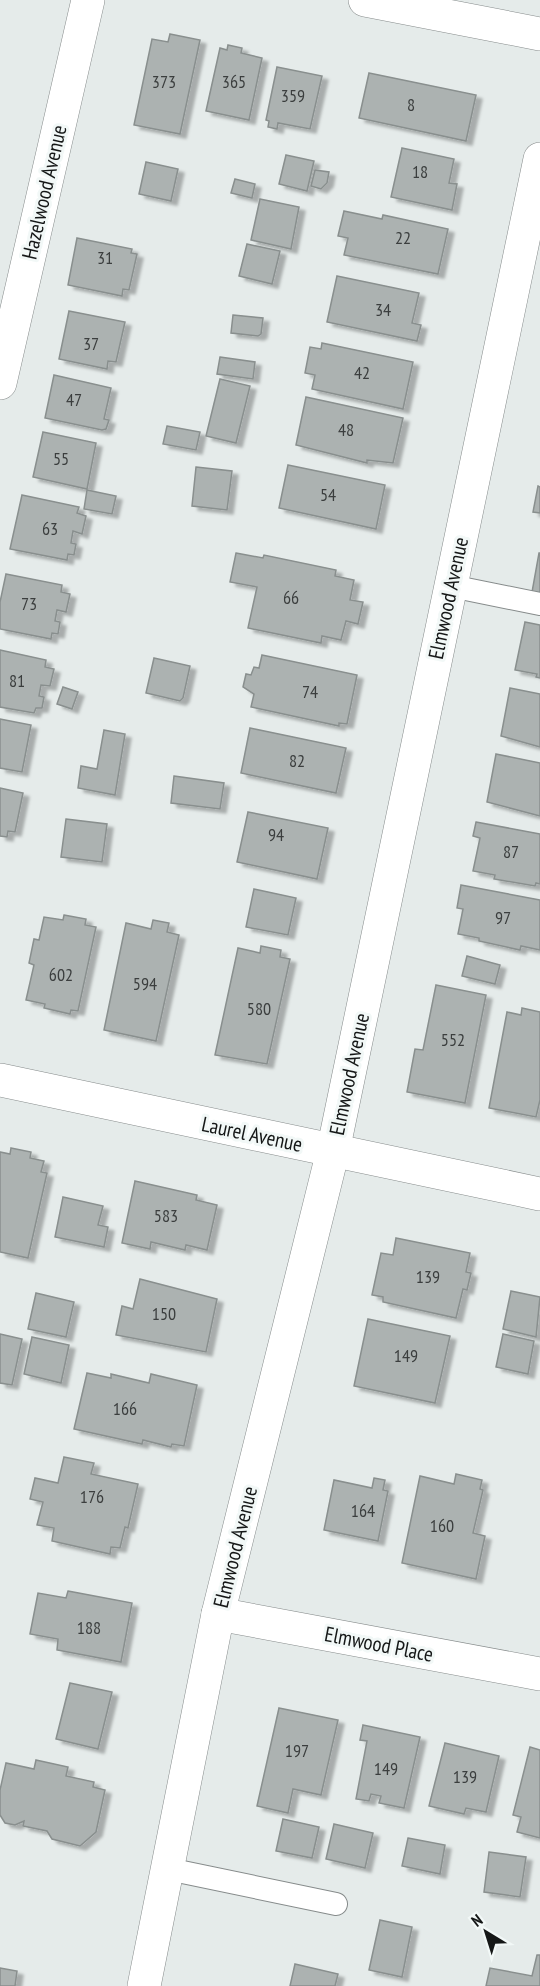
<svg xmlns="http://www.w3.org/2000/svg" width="540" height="1986" font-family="'PT Sans Narrow',sans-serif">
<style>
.building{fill:#acb2b1;stroke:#898f8e;stroke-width:1.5;filter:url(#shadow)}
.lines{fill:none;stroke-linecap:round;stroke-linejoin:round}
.lane-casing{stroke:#868b8b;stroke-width:24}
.street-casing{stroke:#868b8b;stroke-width:34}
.secondary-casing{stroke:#868b8b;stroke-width:34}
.lane{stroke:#fff;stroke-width:22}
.street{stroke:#fff;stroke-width:33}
.secondary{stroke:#fff;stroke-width:33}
.labels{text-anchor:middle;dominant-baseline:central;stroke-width:6;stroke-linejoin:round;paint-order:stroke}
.number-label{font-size:18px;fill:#3b3e3e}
.street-label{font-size:21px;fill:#151717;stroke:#f2f8f7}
</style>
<defs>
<filter id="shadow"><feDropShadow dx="6" dy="4" stdDeviation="1.5" flood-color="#0004"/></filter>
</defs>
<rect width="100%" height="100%" fill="#e5ebea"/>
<g class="building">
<polygon points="170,34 200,40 180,134 134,125 152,39 168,42"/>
<polygon points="228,45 242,48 241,53 262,58 249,120 206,111 220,48 227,50"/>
<polygon points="277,67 322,76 310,129 278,123 277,129 268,127 269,121 266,120"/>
<polygon points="369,73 476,95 466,141 359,118"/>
<polygon points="402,148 454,159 449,183 457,184 452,210 391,197"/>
<polygon points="286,155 314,161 307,191 279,184"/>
<polygon points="146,162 178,169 171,201 139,194"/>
<polygon points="315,170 329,172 327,183 321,189 311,186"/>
<polygon points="235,179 255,184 252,198 231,193"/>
<polygon points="260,199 299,207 291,249 251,240"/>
<polygon points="344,211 382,219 383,215 448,229 438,274 344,255 348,238 338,236"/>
<polygon points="77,238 132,249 131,253 137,254 129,290 123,289 122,296 68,285"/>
<polygon points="247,244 280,251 272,284 239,276"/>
<polygon points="337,276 419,293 412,323 421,325 417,341 327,322"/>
<polygon points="69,311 125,322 116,362 108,361 107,369 59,359"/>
<polygon points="233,315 263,318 261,334 258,336 231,333"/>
<polygon points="322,343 413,362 403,409 312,389 315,375 305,373 310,347 321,349"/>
<polygon points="220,357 255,362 253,379 217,374"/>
<polygon points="54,375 111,388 104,419 109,420 106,429 102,430 45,418"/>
<polygon points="220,379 250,386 236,443 206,436"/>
<polygon points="306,397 403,418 393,463 367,460 367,463 296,445"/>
<polygon points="167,426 200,432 196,450 163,444"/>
<polygon points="43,432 96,443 87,489 33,477"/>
<polygon points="288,465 385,485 376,529 279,508"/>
<polygon points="196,467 232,471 227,510 192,506"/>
<polygon points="538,486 540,487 540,513 533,512"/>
<polygon points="87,490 116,496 112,514 84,509"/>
<polygon points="22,495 79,507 77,513 86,516 82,534 73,531 71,543 76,544 74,555 68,554 67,560 10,549"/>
<polygon points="236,553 263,558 264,555 336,570 335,576 354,580 350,600 363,602 358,624 346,621 341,640 322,636 321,643 248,628 257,587 230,582"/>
<polygon points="539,553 540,553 540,593 532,592"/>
<polygon points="6,574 62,585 61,592 70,594 66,612 57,610 55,621 60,622 58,634 52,633 51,639 0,629 0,602"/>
<polygon points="525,622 540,625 540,678 536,677 537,674 515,670"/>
<polygon points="0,650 46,660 45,667 54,669 50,686 41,685 39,696 44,697 42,708 36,708 34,713 0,707"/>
<polygon points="262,655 357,675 347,724 339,723 339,726 251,707 254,694 243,687 246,674 251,675 254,667 259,668"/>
<polygon points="154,658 190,666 183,698 180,701 146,693"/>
<polygon points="63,687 78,692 72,709 57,704"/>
<polygon points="510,688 540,694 540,747 501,736"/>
<polygon points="0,719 31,725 22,772 0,768"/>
<polygon points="250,728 346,748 336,793 241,773"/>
<polygon points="104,730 125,734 115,795 78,788 81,766 97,769"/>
<polygon points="496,754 540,763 540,816 487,802"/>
<polygon points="174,776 224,783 220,809 171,803"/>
<polygon points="0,788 23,793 15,832 8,831 7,837 0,836"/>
<polygon points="248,812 328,828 317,879 237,862"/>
<polygon points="66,819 107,824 102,862 61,857"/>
<polygon points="476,822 540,834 540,884 536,883 535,886 494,879 495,875 473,871 480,838 473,836"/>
<polygon points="461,885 540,900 540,950 521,946 520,950 479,941 479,938 458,934 463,909 457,908"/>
<polygon points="254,889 296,898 288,935 246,927"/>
<polygon points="64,915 86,919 85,925 96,927 78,1011 71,1010 70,1014 44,1008 45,1004 26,1000 34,965 29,963 34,939 39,940 44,917 63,920"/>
<polygon points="153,920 169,923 167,932 179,935 156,1041 104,1030 126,923 151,929"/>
<polygon points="261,946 281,950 280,957 290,959 267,1064 215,1055 238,948 260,953"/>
<polygon points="467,956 500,965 495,984 462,976"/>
<polygon points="436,985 486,995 465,1103 407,1092 415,1049 423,1050"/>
<polygon points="522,1008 540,1012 540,1100 536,1117 489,1108 507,1012 521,1015"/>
<polygon points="11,1148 31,1152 30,1158 44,1161 41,1172 47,1173 28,1258 0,1252 0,1152 10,1154"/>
<polygon points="135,1181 197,1195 196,1200 217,1205 207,1250 186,1245 185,1250 151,1242 150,1249 122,1243"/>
<polygon points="63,1197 103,1206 98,1225 108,1227 104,1247 55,1237"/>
<polygon points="396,1238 470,1253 466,1272 471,1273 467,1290 463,1289 456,1318 383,1302 383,1297 372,1295 381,1253 393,1255"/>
<polygon points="140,1279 217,1299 206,1352 116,1335 122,1306 133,1309"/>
<polygon points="511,1291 540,1297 536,1337 503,1329"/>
<polygon points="36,1293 74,1302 66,1337 28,1329"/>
<polygon points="368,1319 450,1336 435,1403 354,1386"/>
<polygon points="0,1334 22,1339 12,1385 0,1383"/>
<polygon points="503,1334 534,1341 528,1374 496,1367"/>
<polygon points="32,1337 69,1345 61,1383 24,1374"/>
<polygon points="87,1373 111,1378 111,1374 149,1383 151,1374 197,1385 184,1446 172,1444 171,1447 143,1440 142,1444 74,1429"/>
<polygon points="64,1457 94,1463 91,1474 138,1484 128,1528 125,1527 120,1548 111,1547 110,1554 52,1541 54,1528 37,1525 43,1502 30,1499 35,1478 58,1483"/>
<polygon points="456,1474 482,1480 480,1489 483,1490 473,1533 485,1536 476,1579 402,1563 420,1476 454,1484"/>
<polygon points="374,1478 385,1480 383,1490 388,1491 378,1541 324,1530 334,1480 372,1488"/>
<polygon points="68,1591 132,1603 121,1662 57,1650 58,1639 30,1634 38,1593 66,1598"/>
<polygon points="70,1683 112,1692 98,1749 56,1739"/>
<polygon points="279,1708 338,1720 321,1795 293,1789 288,1813 257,1806"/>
<polygon points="363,1725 420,1737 404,1808 379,1803 381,1796 371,1794 369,1801 356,1799 367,1741 360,1740"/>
<polygon points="445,1743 499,1756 486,1812 466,1808 464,1814 429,1806"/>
<polygon points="530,1747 540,1750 540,1838 517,1832 521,1817 513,1815"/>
<polygon points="36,1760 68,1767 66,1776 94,1782 93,1787 105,1790 96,1832 80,1846 52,1839 47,1831 23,1826 24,1821 15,1825 5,1823 0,1815 0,1790 6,1763 34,1769"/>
<polygon points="283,1819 319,1827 312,1858 276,1851"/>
<polygon points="334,1824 373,1833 365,1868 326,1859"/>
<polygon points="408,1838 445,1845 440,1874 402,1866"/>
<polygon points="489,1852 526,1857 520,1897 484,1892"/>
<polygon points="380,1920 412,1927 402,1977 369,1970"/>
<polygon points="537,1955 540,1955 540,1986 486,1986 490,1968 532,1976"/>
<polygon points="295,1964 338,1974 335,1986 290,1986"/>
<polygon points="0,1968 17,1971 15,1986 0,1986"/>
</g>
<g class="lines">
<defs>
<g id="lane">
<polyline points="451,586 540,604"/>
<polyline points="168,1869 336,1904"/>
</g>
<g id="street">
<polyline points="0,383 88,0"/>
<polyline points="0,1080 540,1194"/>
<polyline points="218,1614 540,1674"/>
<polyline points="144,1986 218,1614 333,1151 540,159"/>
</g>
<polyline id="secondary" points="365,0 540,34"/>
</defs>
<use href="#lane" class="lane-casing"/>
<use href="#street" class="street-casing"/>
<use href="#secondary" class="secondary-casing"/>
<use href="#lane" class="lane"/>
<use href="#street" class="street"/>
<use href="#secondary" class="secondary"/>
</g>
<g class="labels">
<g class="number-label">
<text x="164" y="81">373</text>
<text x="234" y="81">365</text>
<text x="293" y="95">359</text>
<text x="411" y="104">8</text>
<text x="420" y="171">18</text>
<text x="403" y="237">22</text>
<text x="105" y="257">31</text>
<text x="383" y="309">34</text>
<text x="91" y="343">37</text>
<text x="362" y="372">42</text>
<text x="74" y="399">47</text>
<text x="346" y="429">48</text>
<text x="61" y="458">55</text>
<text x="328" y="494">54</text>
<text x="50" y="528">63</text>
<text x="291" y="597">66</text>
<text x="29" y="603">73</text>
<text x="17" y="680">81</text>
<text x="310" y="691">74</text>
<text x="297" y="760">82</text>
<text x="276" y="834">94</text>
<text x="511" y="851">87</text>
<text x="503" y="917">97</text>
<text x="61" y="974">602</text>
<text x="145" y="983">594</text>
<text x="259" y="1008">580</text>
<text x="453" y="1039">552</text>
<text x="166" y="1215">583</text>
<text x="428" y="1276">139</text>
<text x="164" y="1313">150</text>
<text x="406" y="1355">149</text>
<text x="125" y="1408">166</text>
<text x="92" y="1496">176</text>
<text x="363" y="1510">164</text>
<text x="442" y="1525">160</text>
<text x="89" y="1627">188</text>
<text x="297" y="1750">197</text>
<text x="386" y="1768">149</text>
<text x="465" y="1776">139</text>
</g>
<g class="street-label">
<text transform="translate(44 192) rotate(-77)">Hazelwood Avenue</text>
<text transform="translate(448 598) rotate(-78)">Elmwood Avenue</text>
<text transform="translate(349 1074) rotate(-78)">Elmwood Avenue</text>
<text transform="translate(252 1134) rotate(12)">Laurel Avenue</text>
<text transform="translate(235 1547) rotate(-76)">Elmwood Avenue</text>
<text transform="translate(379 1644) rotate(11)">Elmwood Place</text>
</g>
</g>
<g transform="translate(486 1932) rotate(322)" stroke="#f2f8f7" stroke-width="4.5" paint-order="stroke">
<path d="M0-4.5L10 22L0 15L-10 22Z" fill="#151717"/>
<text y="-9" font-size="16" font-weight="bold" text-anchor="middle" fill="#151717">N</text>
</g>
</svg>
